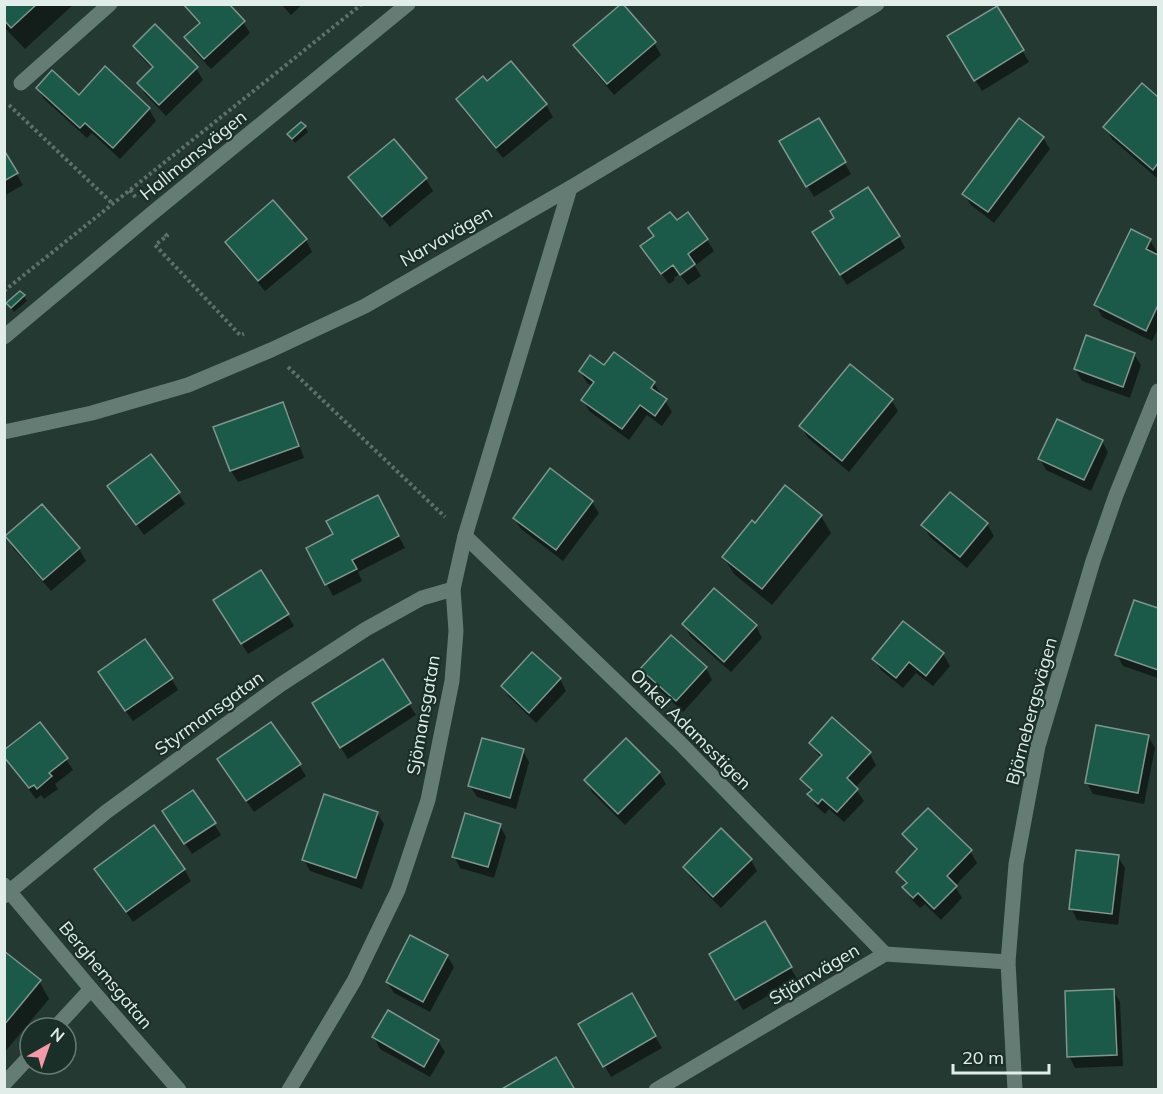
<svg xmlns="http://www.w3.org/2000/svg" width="1163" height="1094" font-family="Mulish,sans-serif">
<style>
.shadow{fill:#0007}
.building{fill:#1b5a48;stroke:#7e968d;stroke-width:1.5}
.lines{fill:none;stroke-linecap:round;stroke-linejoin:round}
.path{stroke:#5d706a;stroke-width:4;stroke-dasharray:3 3;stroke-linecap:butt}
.minor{stroke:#647c73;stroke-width:15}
.labels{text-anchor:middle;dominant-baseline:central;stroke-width:4.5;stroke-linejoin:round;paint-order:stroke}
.street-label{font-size:18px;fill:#e0ede8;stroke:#1a2f28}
</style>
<rect width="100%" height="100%" fill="#243932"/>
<g class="shadow">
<polygon points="4,4 74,4 25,49 4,27"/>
<polygon points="182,4 227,4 243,22 250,33 211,69 192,49 186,37 200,25"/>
<polygon points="281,4 303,4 291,15"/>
<polygon points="997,8 1029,62 982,91 949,37"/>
<polygon points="654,43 661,55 614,95 582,57 575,46"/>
<polygon points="134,46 196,68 203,80 166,116 145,94 139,83 153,69 141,57"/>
<polygon points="510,63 546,105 553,117 503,158 464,111 457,100 487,83"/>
<polygon points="105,69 149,109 156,121 120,159 92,133 87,138 44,99 38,88 79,97"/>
<polygon points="1142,85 1158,99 1158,179 1112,139 1105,127"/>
<polygon points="818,120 851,174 814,197 781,142"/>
<polygon points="305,127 308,132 295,143 289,134"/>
<polygon points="1043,138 1050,149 994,223 971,205 964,194"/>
<polygon points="393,141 426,179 433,191 390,227 357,189 350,178"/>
<polygon points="4,153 23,185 4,196"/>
<polygon points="273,202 306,240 312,252 265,291 233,253 226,242"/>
<polygon points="677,222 707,240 714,251 696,265 696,262 674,278 675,280 669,284 642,247"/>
<polygon points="899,236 905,248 847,285 820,244"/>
<polygon points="1150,240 1157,252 1155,255 1158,256 1158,329 1152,341 1102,317 1096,305"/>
<polygon points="695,266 701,276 688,285 681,276"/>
<polygon points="24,296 27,301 14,312 8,303"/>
<polygon points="1134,354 1141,365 1130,398 1082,381 1075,369"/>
<polygon points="605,368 654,383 672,412 662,426 647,415 629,440 589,411 583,400 592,386 587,383 580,371"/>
<polygon points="891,400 898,411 849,472 808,438 801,426"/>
<polygon points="282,403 289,415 304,458 238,482 231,471"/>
<polygon points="1102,441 1108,452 1091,491 1046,470 1040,459"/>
<polygon points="109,487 178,493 185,504 144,535"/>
<polygon points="950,494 987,524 994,536 967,568 930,537 923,525"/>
<polygon points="592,502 599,513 563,561 521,529 514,518"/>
<polygon points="42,506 79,549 86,561 51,591 13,548 7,536"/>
<polygon points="384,508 405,548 358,572 362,581 333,596 308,548"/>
<polygon points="821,516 831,533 772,605 734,574 724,557 755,525"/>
<polygon points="1135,602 1158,610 1158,678 1123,666 1117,655"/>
<polygon points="222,612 287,614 294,626 248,654"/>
<polygon points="904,623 943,654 950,666 933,686 916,673 903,688 881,670 874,659"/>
<polygon points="684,624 756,626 762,638 731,672 690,636"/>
<polygon points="382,661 416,715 348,759 320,715"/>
<polygon points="706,668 712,680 683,712 649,680 642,669"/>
<polygon points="171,678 178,690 133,721 106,684"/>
<polygon points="560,679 566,691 536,723 509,697 502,686"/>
<polygon points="1148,736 1155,748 1144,804 1093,794 1087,783"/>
<polygon points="810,743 869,753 876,765 855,788 864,801 844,822 829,809 825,814 816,806 809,794 811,792 802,779 821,758"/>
<polygon points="523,751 529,762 516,809 477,797 470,786"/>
<polygon points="4,756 66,759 73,770 55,784 58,789 44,799 41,795 36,799"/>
<polygon points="299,765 306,776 254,812 225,770"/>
<polygon points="659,772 666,784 625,825 592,792 586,780"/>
<polygon points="377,813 384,824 362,889 310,871 304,860"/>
<polygon points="171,823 214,824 221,835 192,854"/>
<polygon points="500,826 506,837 494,878 460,868 454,856"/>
<polygon points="904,834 970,851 977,863 955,886 962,898 941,920 925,904 920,908 911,899 904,887 906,885 897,872 917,852"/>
<polygon points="1118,857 1125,868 1118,925 1077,920 1071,908"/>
<polygon points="751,860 757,871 721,908 691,878 685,867"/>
<polygon points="96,869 184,869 191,881 133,922"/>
<polygon points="765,923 797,979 743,1010 711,955"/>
<polygon points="4,953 39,981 49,999 4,1053"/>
<polygon points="447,956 454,967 430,1012 394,993 387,982"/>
<polygon points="1113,991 1120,1002 1123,1066 1075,1068 1069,1056"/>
<polygon points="631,995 662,1048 611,1077 580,1025"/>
<polygon points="374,1037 438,1041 445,1052 430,1077 380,1049"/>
</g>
<g class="building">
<polygon points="4,4 37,4 11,28 4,20"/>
<polygon points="183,4 229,4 245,21 204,59 184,37 200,23"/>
<polygon points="621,4 623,4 656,42 607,84 573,45"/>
<polygon points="997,6 1024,50 974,81 947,36"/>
<polygon points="155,24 198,67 159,105 137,83 153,67 133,46"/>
<polygon points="511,61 547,104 496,148 456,99 483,76 487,81"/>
<polygon points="105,66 150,108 113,148 85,123 80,128 36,88 52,70 79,95"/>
<polygon points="1142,83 1158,97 1158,163 1153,170 1103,127"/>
<polygon points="819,118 846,162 806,187 779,141"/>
<polygon points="1019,118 1044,137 988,212 962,194"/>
<polygon points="301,122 306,126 292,139 287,134"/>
<polygon points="394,139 427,178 382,217 348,177"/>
<polygon points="4,150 18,173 4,181"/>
<polygon points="868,187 900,236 840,275 812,232 834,218 830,211"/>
<polygon points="273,200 307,239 258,281 225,242"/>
<polygon points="670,212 677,220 688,212 708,239 688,254 695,264 680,275 673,265 661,274 640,246 654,236 648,228"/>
<polygon points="1131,229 1151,239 1146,249 1158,255 1158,305 1146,331 1094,305"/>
<polygon points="20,291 25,295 11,308 6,303"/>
<polygon points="1086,335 1135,353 1123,387 1074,369"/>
<polygon points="614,352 655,382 651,388 667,399 655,416 640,405 622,429 581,400 594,382 579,371 590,355 604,365"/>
<polygon points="850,364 893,399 842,461 799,426"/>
<polygon points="283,402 299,446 230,471 213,427"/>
<polygon points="1057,419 1103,440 1084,480 1038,459"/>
<polygon points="151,454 180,492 136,525 107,486"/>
<polygon points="550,468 593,501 556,550 513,518"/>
<polygon points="785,485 822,515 762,589 722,557 752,520 755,523"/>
<polygon points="950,492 988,523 960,557 921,525"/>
<polygon points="378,495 399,536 352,560 357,569 325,585 306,548 333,534 326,521"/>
<polygon points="42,504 80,548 43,580 5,536"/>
<polygon points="261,570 289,614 241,644 213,600"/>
<polygon points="714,588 757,625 724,662 682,624"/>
<polygon points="1134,600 1158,608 1158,670 1115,655"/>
<polygon points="903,621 944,653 926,676 909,662 896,678 872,659"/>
<polygon points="671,635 707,667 676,701 640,669"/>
<polygon points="145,639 173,678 125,711 98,672"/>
<polygon points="532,652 561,678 529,713 501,686"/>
<polygon points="383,659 411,703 340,748 312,703"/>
<polygon points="832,717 871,752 847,778 858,789 837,812 822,799 818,804 807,794 812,790 800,779 822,755 809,743"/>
<polygon points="40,722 68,758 49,773 52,776 37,789 34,785 29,788 4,757 4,750"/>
<polygon points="271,722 301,764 246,801 217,759"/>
<polygon points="1096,725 1149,735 1138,793 1085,783"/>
<polygon points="482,738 524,749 510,798 468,786"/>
<polygon points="626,738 660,772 618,814 584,780"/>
<polygon points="193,790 216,823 184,844 162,811"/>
<polygon points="324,794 378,812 356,878 302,860"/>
<polygon points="928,808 972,850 947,876 957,886 934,909 918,893 913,898 902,887 907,883 896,872 917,849 902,834"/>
<polygon points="465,813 501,824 488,867 452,857"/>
<polygon points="154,825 185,869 126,912 94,869"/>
<polygon points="721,828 752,859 713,897 683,867"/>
<polygon points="1076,850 1119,855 1112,914 1069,909"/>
<polygon points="765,921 792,967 735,1000 709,954"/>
<polygon points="410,935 448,955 423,1002 386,982"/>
<polygon points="4,951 41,980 4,1025"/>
<polygon points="1114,989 1117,1055 1067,1057 1065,991"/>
<polygon points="632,993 656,1036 603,1067 578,1024"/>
<polygon points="388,1010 439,1040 424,1067 372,1037"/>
<polygon points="556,1057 575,1090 500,1090"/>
</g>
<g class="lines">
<g class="path">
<polyline points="9,105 113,204"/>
<polyline points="130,190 136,198"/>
<polyline points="165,234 167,236 155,245 240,335 244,334"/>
<polyline points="4,291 362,4"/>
<polyline points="288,367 445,517"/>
</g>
<g class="minor">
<polyline points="21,83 110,4"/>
<polyline points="4,337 150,215 408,4"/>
<polyline points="4,432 92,413 188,385 271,350 365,306 570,188 877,4"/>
<polyline points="465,536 680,743 885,954"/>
<polyline points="4,885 91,989 179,1090"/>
<polyline points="4,896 106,812 280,685 366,629 422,598 453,589"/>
<polyline points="55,1028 91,989"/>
<polyline points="4,1084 30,1056"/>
<polyline points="289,1090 354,981 398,890 428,800 452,681 456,631 453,589 465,536 570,188"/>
<polyline points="656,1090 885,954 1008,962"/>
<polyline points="1015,1090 1008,962 1016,864 1038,746 1093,561 1116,495 1158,391"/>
</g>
</g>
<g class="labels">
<g class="street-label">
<text transform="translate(193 155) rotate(-39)">Hallmansvägen</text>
<text transform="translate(446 236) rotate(-30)">Narvavägen</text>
<text transform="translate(1031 711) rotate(-75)">Björnebergsvägen</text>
<text transform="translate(209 713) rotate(-36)">Styrmansgatan</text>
<text transform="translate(423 715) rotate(-80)">Sjömansgatan</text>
<text transform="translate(691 729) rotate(45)">Onkel Adamsstigen</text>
<text transform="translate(814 974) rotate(-31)">Stjärnvägen</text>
<text transform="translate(106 975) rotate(50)">Berghemsgatan</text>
</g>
</g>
<rect width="1163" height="1094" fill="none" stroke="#e0ede8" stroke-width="12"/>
<g transform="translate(48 1046) rotate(40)"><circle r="28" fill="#1a2f28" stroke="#697b75" stroke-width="1.5"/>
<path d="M0-4.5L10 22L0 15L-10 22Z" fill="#f39aa8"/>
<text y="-9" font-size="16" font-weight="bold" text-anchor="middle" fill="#e0ede8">N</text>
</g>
<path d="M953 1064v9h96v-9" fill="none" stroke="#e0ede8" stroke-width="3"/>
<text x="962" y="1064" font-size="18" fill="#e0ede8" stroke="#1a2f28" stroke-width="4.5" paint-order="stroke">20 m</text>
</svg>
